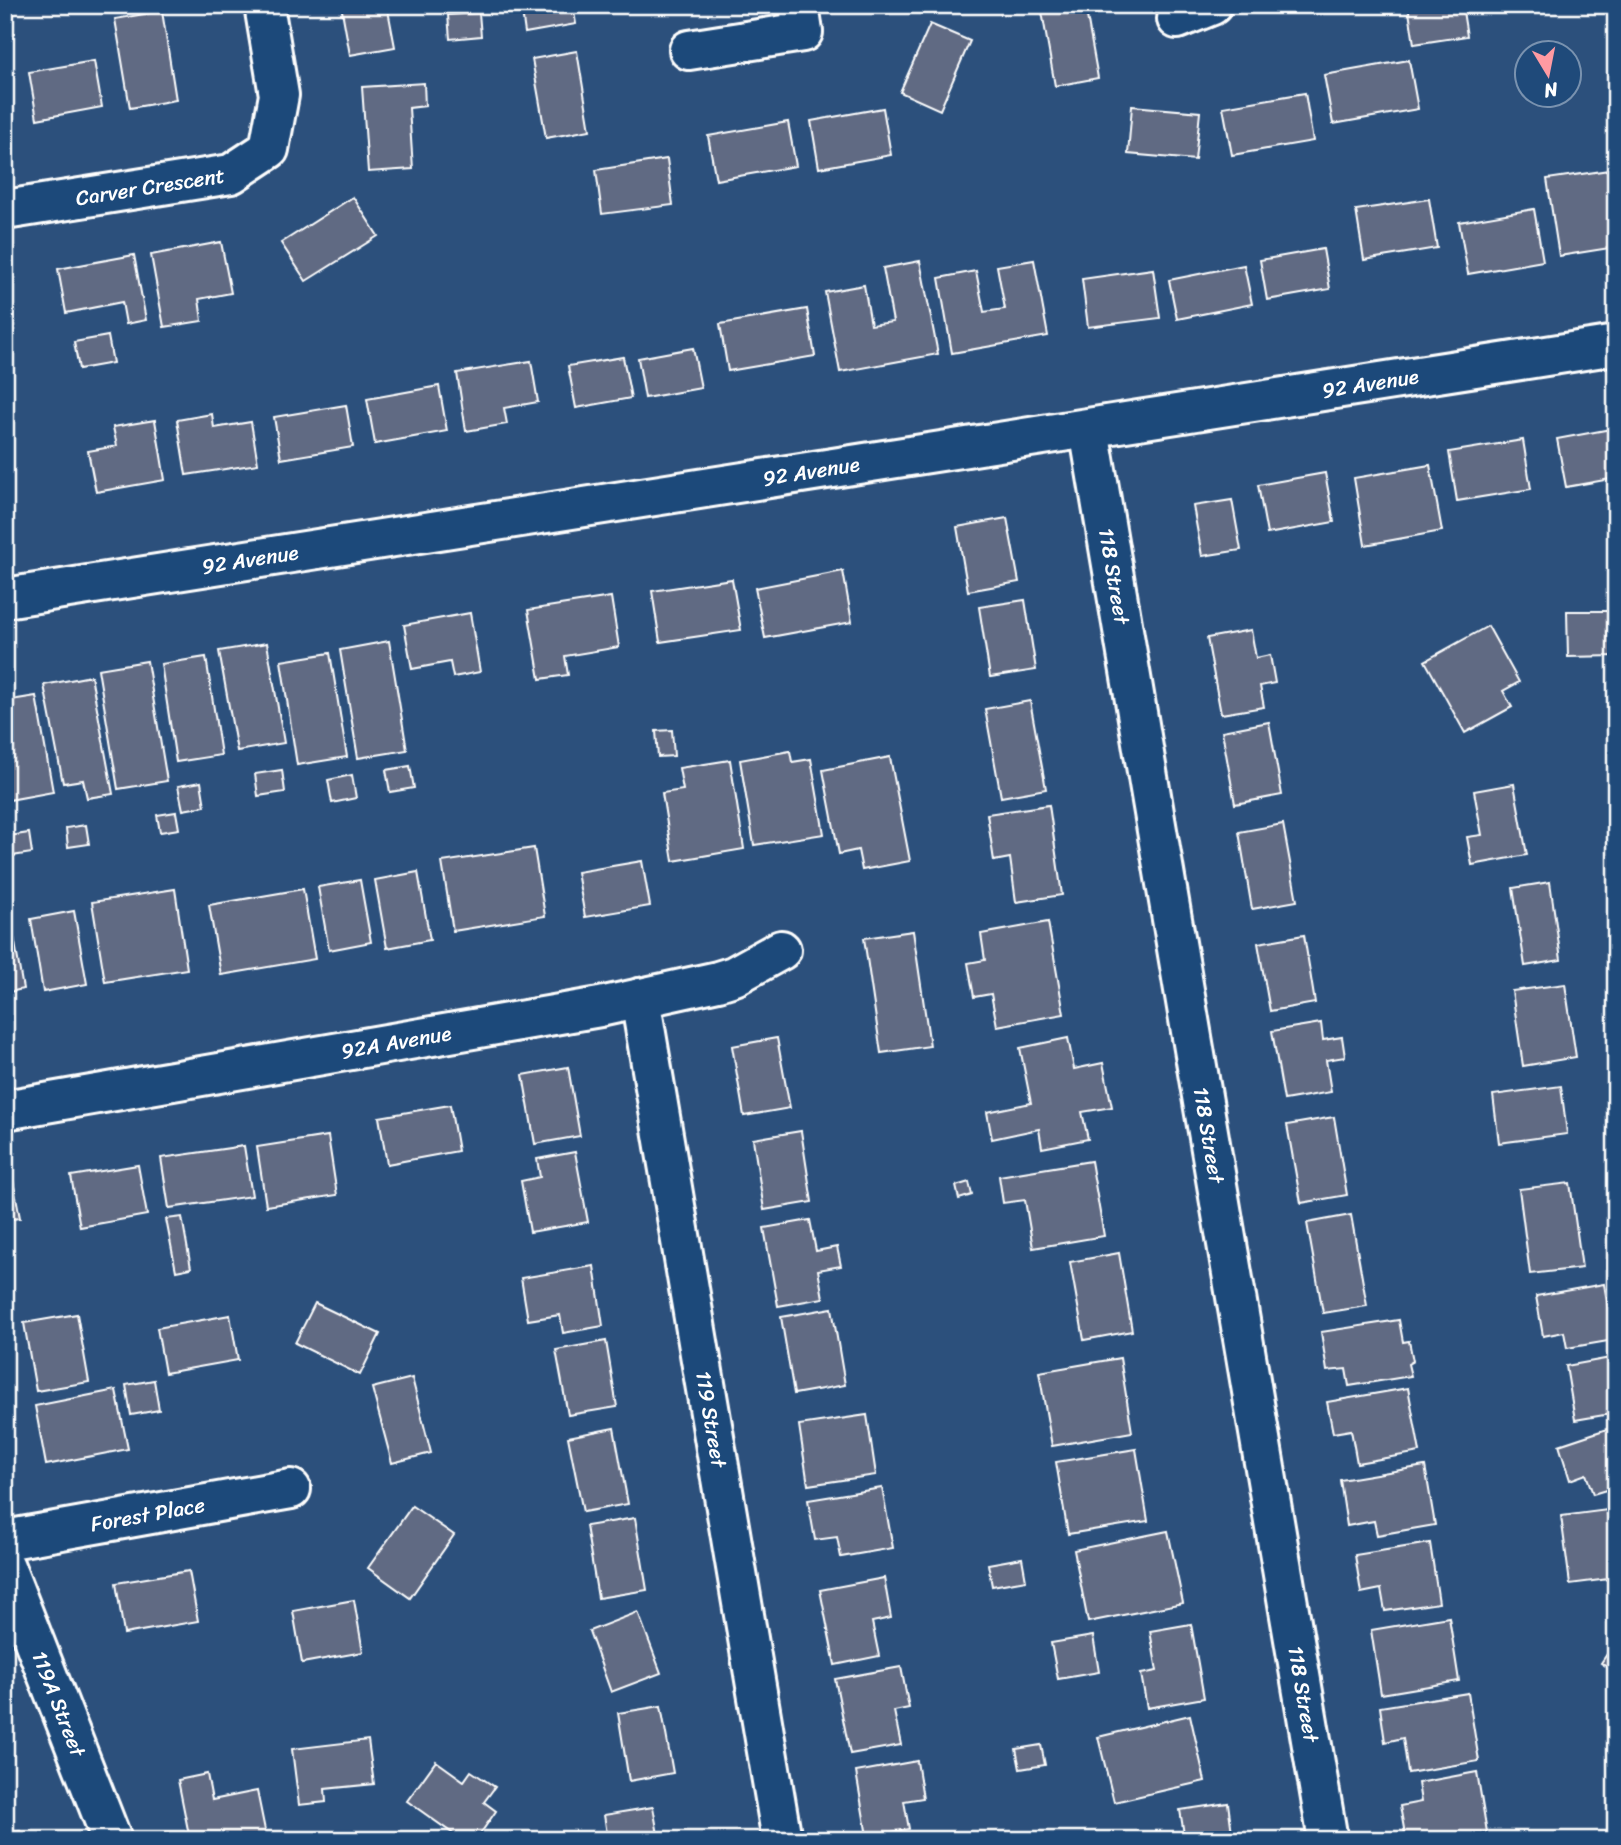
<svg xmlns="http://www.w3.org/2000/svg" width="1621" height="1845" font-family="Sriracha,sans-serif">
<style>
.building{fill:#616a83;stroke:#fff;stroke-width:2}
.lines{fill:none;stroke-linecap:round;stroke-linejoin:round}
.minor-casing{stroke:#fff;stroke-width:44}
.minor{stroke:#1f4a7a;stroke-width:38}
.labels{text-anchor:middle;dominant-baseline:central;stroke-width:5;stroke-linejoin:round;paint-order:stroke}
.street-label{font-size:21px;fill:#fff;stroke:#1f4a7a}
</style>
<rect width="100%" height="100%" fill="#2c507c"/>
<filter id="ink" filterUnits="userSpaceOnUse"><feTurbulence type="fractalNoise" baseFrequency=".0143" numOctaves="2"/><feDisplacementMap in="SourceGraphic" scale="14" xChannelSelector="R" yChannelSelector="G"/><feConvolveMatrix kernelMatrix="1 2 1 2 8 2 1 2 1" color-interpolation-filters="sRGB"/></filter>
<g filter="url(#ink)">
<g class="building">
<polygon points="341,5 387,5 395,47 350,55"/>
<polygon points="521,5 573,5 576,24 525,33"/>
<polygon points="1085,5 1098,78 1055,86 1041,6"/>
<polygon points="1408,5 1462,5 1467,36 1414,44"/>
<polygon points="162,11 176,100 130,108 115,19"/>
<polygon points="479,13 481,36 450,39 448,15"/>
<polygon points="930,24 970,41 940,110 900,92"/>
<polygon points="577,51 590,130 546,138 532,59"/>
<polygon points="1409,60 1418,109 1333,124 1324,75"/>
<polygon points="94,61 102,107 37,119 29,72"/>
<polygon points="424,83 425,106 409,108 413,169 368,172 362,87"/>
<polygon points="1305,93 1313,141 1232,155 1223,107"/>
<polygon points="1132,106 1200,112 1195,160 1128,154"/>
<polygon points="883,108 891,155 819,168 811,121"/>
<polygon points="788,122 796,166 716,180 708,136"/>
<polygon points="667,159 673,205 602,214 596,170"/>
<polygon points="1616,169 1616,247 1559,256 1547,179"/>
<polygon points="353,197 378,236 306,281 281,243"/>
<polygon points="1429,199 1437,248 1364,260 1356,210"/>
<polygon points="1534,209 1543,261 1468,274 1459,222"/>
<polygon points="221,242 231,293 199,299 202,321 164,327 151,255"/>
<polygon points="1323,249 1330,289 1267,300 1260,260"/>
<polygon points="134,255 146,320 126,324 122,302 66,313 58,269"/>
<polygon points="1034,260 1048,336 952,353 939,278 976,271 984,312 1005,309 997,266"/>
<polygon points="920,261 938,354 840,372 825,292 864,285 871,325 893,322 883,268"/>
<polygon points="1244,265 1252,304 1177,319 1169,280"/>
<polygon points="1153,269 1160,318 1088,327 1082,279"/>
<polygon points="807,309 815,356 728,371 720,324"/>
<polygon points="108,336 113,363 79,369 74,342"/>
<polygon points="693,348 701,388 645,398 638,358"/>
<polygon points="623,357 631,398 576,408 568,366"/>
<polygon points="531,361 538,402 504,408 507,424 466,431 457,373"/>
<polygon points="439,386 447,431 375,444 367,399"/>
<polygon points="346,405 353,447 281,459 274,417"/>
<polygon points="212,414 214,428 251,422 258,464 186,475 177,420"/>
<polygon points="155,420 165,480 96,492 88,451 117,446 113,427"/>
<polygon points="1616,428 1616,478 1566,487 1557,439"/>
<polygon points="1523,440 1531,489 1457,501 1449,452"/>
<polygon points="1430,465 1442,531 1365,545 1354,478"/>
<polygon points="1325,473 1334,522 1267,534 1258,485"/>
<polygon points="1232,500 1241,550 1202,556 1193,506"/>
<polygon points="1007,518 1019,582 968,591 957,527"/>
<polygon points="843,571 852,622 765,638 755,588"/>
<polygon points="732,579 741,630 660,642 652,591"/>
<polygon points="611,597 619,647 565,656 568,675 540,679 528,610"/>
<polygon points="1025,600 1036,670 990,677 979,607"/>
<polygon points="1567,611 1616,611 1616,656 1568,657"/>
<polygon points="470,613 480,672 453,677 450,662 412,669 404,625"/>
<polygon points="1488,626 1519,682 1503,691 1512,707 1465,733 1425,661"/>
<polygon points="1251,630 1256,658 1270,655 1275,683 1260,686 1264,707 1221,714 1207,638"/>
<polygon points="389,641 407,750 358,758 340,650"/>
<polygon points="267,643 284,743 237,751 219,651"/>
<polygon points="330,653 347,757 297,765 281,661"/>
<polygon points="206,657 221,755 176,762 161,664"/>
<polygon points="147,661 167,781 118,789 98,669"/>
<polygon points="91,676 113,794 87,798 83,780 63,783 44,685"/>
<polygon points="36,696 53,792 9,800 5,781 5,701"/>
<polygon points="1030,701 1046,789 1001,797 985,709"/>
<polygon points="1269,722 1282,795 1235,804 1222,731"/>
<polygon points="672,730 674,756 658,757 656,731"/>
<polygon points="790,751 792,762 811,759 824,834 754,845 740,760"/>
<polygon points="890,757 910,861 862,870 858,850 839,854 823,770"/>
<polygon points="730,760 744,849 673,861 662,793 683,790 679,768"/>
<polygon points="410,766 414,788 390,792 386,770"/>
<polygon points="282,770 285,792 258,796 255,774"/>
<polygon points="352,775 356,798 332,803 328,780"/>
<polygon points="201,782 205,806 183,810 178,786"/>
<polygon points="1514,784 1527,855 1472,865 1467,837 1482,835 1474,791"/>
<polygon points="1049,805 1062,895 1016,902 1010,858 994,861 987,814"/>
<polygon points="176,812 179,829 160,832 157,815"/>
<polygon points="1283,824 1297,901 1252,909 1239,832"/>
<polygon points="86,825 89,844 68,847 66,828"/>
<polygon points="29,833 32,853 12,856 9,836"/>
<polygon points="534,848 545,916 453,931 442,862"/>
<polygon points="642,861 650,906 585,917 577,872"/>
<polygon points="418,872 430,940 387,948 375,880"/>
<polygon points="360,880 371,942 329,950 318,887"/>
<polygon points="1550,882 1561,960 1525,966 1513,888"/>
<polygon points="175,889 187,969 105,982 92,902"/>
<polygon points="303,889 315,959 221,975 209,905"/>
<polygon points="74,911 87,984 43,992 31,919"/>
<polygon points="11,920 23,989 5,993 5,921"/>
<polygon points="1048,922 1064,1014 997,1026 991,994 974,997 968,963 985,960 981,934"/>
<polygon points="913,931 930,1046 881,1053 864,938"/>
<polygon points="1304,935 1315,1003 1270,1011 1258,943"/>
<polygon points="1565,984 1576,1057 1523,1066 1512,991"/>
<polygon points="1321,1023 1323,1040 1342,1037 1345,1057 1326,1060 1331,1092 1284,1100 1272,1031"/>
<polygon points="777,1038 790,1108 744,1116 732,1046"/>
<polygon points="1068,1038 1074,1069 1103,1063 1112,1107 1082,1112 1088,1139 1042,1148 1039,1129 992,1139 987,1112 1031,1103 1020,1048"/>
<polygon points="568,1067 580,1136 535,1144 523,1075"/>
<polygon points="1561,1086 1567,1134 1499,1143 1493,1095"/>
<polygon points="450,1105 458,1151 387,1164 379,1117"/>
<polygon points="1334,1117 1347,1195 1301,1203 1287,1125"/>
<polygon points="801,1131 812,1202 764,1210 753,1139"/>
<polygon points="328,1136 337,1195 266,1206 257,1147"/>
<polygon points="244,1146 252,1196 169,1208 161,1158"/>
<polygon points="575,1152 588,1222 530,1232 521,1181 540,1177 537,1159"/>
<polygon points="1091,1161 1104,1236 1033,1248 1025,1200 1003,1203 999,1176"/>
<polygon points="138,1165 147,1215 80,1227 71,1176"/>
<polygon points="11,1170 20,1218 5,1220 5,1171"/>
<polygon points="969,1182 972,1195 959,1199 956,1186"/>
<polygon points="1570,1183 1582,1268 1530,1274 1519,1189"/>
<polygon points="1351,1215 1367,1306 1323,1313 1307,1223"/>
<polygon points="182,1217 191,1268 176,1271 166,1219"/>
<polygon points="810,1220 816,1251 837,1247 841,1266 818,1270 823,1298 778,1306 764,1228"/>
<polygon points="1119,1253 1132,1331 1084,1340 1070,1262"/>
<polygon points="594,1266 603,1326 563,1333 560,1315 528,1320 521,1278"/>
<polygon points="1604,1284 1614,1340 1567,1348 1564,1332 1543,1336 1536,1296"/>
<polygon points="315,1303 380,1334 360,1375 295,1343"/>
<polygon points="832,1308 845,1385 794,1394 781,1317"/>
<polygon points="77,1314 89,1382 36,1391 24,1323"/>
<polygon points="230,1315 238,1360 165,1373 157,1328"/>
<polygon points="1399,1320 1403,1342 1409,1341 1413,1361 1408,1364 1411,1376 1349,1386 1346,1369 1327,1371 1321,1332"/>
<polygon points="606,1341 617,1407 568,1415 556,1350"/>
<polygon points="1616,1357 1616,1413 1575,1420 1566,1366"/>
<polygon points="1120,1358 1132,1432 1052,1446 1039,1372"/>
<polygon points="412,1378 431,1453 392,1463 372,1388"/>
<polygon points="154,1380 159,1410 131,1415 126,1385"/>
<polygon points="1408,1388 1420,1452 1357,1463 1351,1430 1333,1433 1327,1402"/>
<polygon points="116,1390 128,1449 46,1465 35,1406"/>
<polygon points="867,1415 876,1475 808,1485 799,1425"/>
<polygon points="1616,1426 1616,1487 1593,1494 1586,1474 1570,1480 1559,1445"/>
<polygon points="614,1428 628,1504 583,1512 568,1437"/>
<polygon points="1136,1449 1148,1521 1068,1534 1056,1462"/>
<polygon points="1425,1466 1435,1525 1377,1535 1374,1521 1347,1526 1340,1480"/>
<polygon points="882,1488 893,1548 841,1557 837,1537 815,1540 808,1500"/>
<polygon points="412,1506 454,1535 410,1598 368,1568"/>
<polygon points="1607,1510 1611,1537 1616,1536 1616,1578 1570,1584 1561,1516"/>
<polygon points="635,1518 647,1590 598,1598 586,1526"/>
<polygon points="1168,1531 1183,1603 1088,1622 1074,1550"/>
<polygon points="1430,1543 1439,1603 1385,1611 1381,1589 1361,1593 1355,1555"/>
<polygon points="1022,1558 1026,1580 992,1586 988,1564"/>
<polygon points="189,1571 198,1621 124,1634 116,1583"/>
<polygon points="884,1578 891,1618 872,1622 879,1656 835,1665 820,1590"/>
<polygon points="354,1600 363,1652 302,1663 293,1611"/>
<polygon points="638,1612 661,1673 611,1692 589,1631"/>
<polygon points="1449,1617 1459,1681 1381,1694 1371,1630"/>
<polygon points="1191,1624 1204,1698 1147,1708 1141,1674 1157,1671 1150,1631"/>
<polygon points="1093,1636 1099,1672 1058,1679 1051,1643"/>
<polygon points="1616,1641 1616,1673 1601,1663"/>
<polygon points="901,1667 909,1708 894,1711 901,1745 850,1754 835,1679"/>
<polygon points="1468,1693 1479,1761 1408,1773 1403,1738 1385,1742 1380,1707"/>
<polygon points="661,1706 673,1773 629,1781 618,1713"/>
<polygon points="1190,1715 1205,1781 1114,1802 1098,1737"/>
<polygon points="368,1740 374,1784 325,1789 326,1802 299,1805 292,1749"/>
<polygon points="1041,1745 1045,1765 1020,1769 1016,1749"/>
<polygon points="436,1761 464,1781 471,1771 495,1787 484,1802 496,1811 476,1840 462,1840 407,1801"/>
<polygon points="917,1761 923,1798 904,1801 909,1829 867,1836 856,1772"/>
<polygon points="1477,1772 1487,1832 1441,1840 1406,1840 1400,1806 1421,1802 1418,1783"/>
<polygon points="207,1774 212,1800 257,1791 267,1840 190,1840 178,1780"/>
<polygon points="1228,1803 1233,1840 1185,1840 1180,1810"/>
<polygon points="653,1807 659,1840 608,1840 604,1815"/>
<polygon points="20,1831 22,1840 5,1840 5,1833"/>
</g>
<g class="lines">
<defs>
<g id="minor">
<polyline points="1177,19 1212,5"/>
<polyline points="689,50 803,32 799,5"/>
<path id="s1" d="M5 210 231 174 269 149 279 95 264 5"/>
<path id="s2" d="M1089 429 1328 1840"/>
<path id="s3" d="M5 598 1616 345"/>
<path id="s4" d="M640 998 782 1840"/>
<path id="s5" d="M5 1110 600 1007 718 981 734 976 781 950"/>
<path id="s6" d="M5 1540 291 1489"/>
<path id="s7" d="M5 1567 112 1840"/>
</g>
</defs>
<use href="#minor" class="minor-casing"/>
<use href="#minor" class="minor"/>
</g>
</g>
<g class="labels">
<g class="street-label">
<text stroke="none"><textPath href="#s1" startOffset="147">Carver Crescent</textPath></text>
<text stroke="none"><textPath href="#s3" startOffset="1382">92 Avenue</textPath></text>
<text stroke="none"><textPath href="#s3" startOffset="816">92 Avenue</textPath></text>
<text stroke="none"><textPath href="#s3" startOffset="248">92 Avenue</textPath></text>
<text stroke="none"><textPath href="#s2" startOffset="149">118 Street</textPath></text>
<text stroke="none"><textPath href="#s5" startOffset="397">92A Avenue</textPath></text>
<text stroke="none"><textPath href="#s2" startOffset="716">118 Street</textPath></text>
<text stroke="none"><textPath href="#s4" startOffset="427">119 Street</textPath></text>
<text stroke="none"><textPath href="#s6" startOffset="145">Forest Place</textPath></text>
<text stroke="none"><textPath href="#s2" startOffset="1283">118 Street</textPath></text>
<text stroke="none"><textPath href="#s7" startOffset="147">119A Street</textPath></text>
</g>
</g>
<rect width="1621" height="1845" fill="none" stroke="#1f4a7a" stroke-width="28"/>
<rect x="14" y="14" width="1593" height="1817" fill="none" stroke="#fff" stroke-width="2.5" filter="url(#ink)"/>
<g transform="translate(1548 74) rotate(170)"><circle r="33" fill="#1f4a7a" stroke="#7992af" stroke-width="2"/>
<path d="M0-5L12 26L0 18L-12 26Z" fill="#ff9aa2"/>
<text y="-10" font-size="19" font-weight="bold" text-anchor="middle" fill="#ffffff">N</text>
</g>
</svg>
